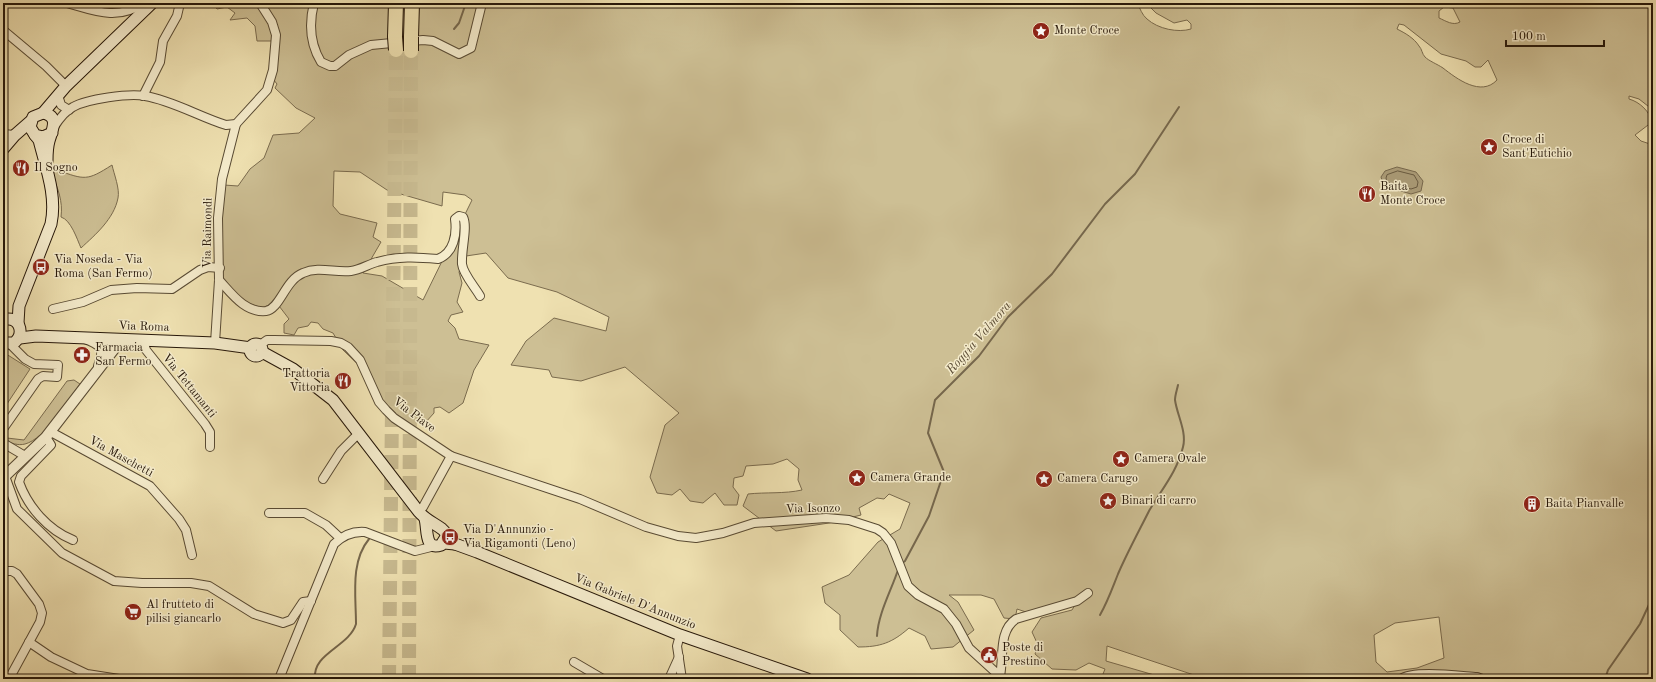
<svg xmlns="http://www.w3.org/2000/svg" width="1656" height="682" font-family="'Old Standard TT',serif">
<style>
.green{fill:#cdbf94;stroke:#7a6b4e;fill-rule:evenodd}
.water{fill:#ab9c78;stroke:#76674c}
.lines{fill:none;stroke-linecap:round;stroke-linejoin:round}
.shore{stroke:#685a40;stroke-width:1}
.stream{stroke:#76674c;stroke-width:2}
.motorway-tunnel{stroke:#c7b98f;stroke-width:14;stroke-dasharray:14 7;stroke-linecap:butt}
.minor-casing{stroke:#584a33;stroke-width:10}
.tertiary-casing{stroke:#584a33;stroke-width:12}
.secondary-casing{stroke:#261709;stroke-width:13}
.motorway-casing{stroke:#261709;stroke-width:16}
.minor{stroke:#f5eccc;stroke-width:8}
.tertiary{stroke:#f5eccc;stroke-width:10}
.secondary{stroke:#f5eccc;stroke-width:11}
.motorway{stroke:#efe1b1;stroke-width:14}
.motorway-bridge-casing{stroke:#261709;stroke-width:16;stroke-linecap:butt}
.motorway-bridge{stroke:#efe1b1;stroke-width:14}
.labels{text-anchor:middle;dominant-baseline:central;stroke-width:3;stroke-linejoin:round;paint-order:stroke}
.poi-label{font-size:12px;fill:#261709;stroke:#f5eccc;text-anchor:start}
.street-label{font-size:12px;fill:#261709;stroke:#f5eccc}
.water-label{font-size:13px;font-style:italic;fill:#5b4c35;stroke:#f5eccc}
</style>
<rect width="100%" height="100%" fill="#efe1b1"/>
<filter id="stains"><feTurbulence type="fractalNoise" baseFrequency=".005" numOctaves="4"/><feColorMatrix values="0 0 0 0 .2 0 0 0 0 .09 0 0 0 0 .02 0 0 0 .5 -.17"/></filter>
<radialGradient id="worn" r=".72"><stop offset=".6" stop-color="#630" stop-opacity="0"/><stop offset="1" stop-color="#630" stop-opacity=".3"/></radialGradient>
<g class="green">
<path d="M212 3H1137C1140 8 1142 15 1147 19 1158 29 1178 33 1191 29V24L1187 20 1174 23 1156 13 1146 3H1653V110L1639 99 1629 96V99C1640 102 1650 112 1652 122L1635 135 1641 141 1653 145V679H1335L1334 677 1330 679H1222L1217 675 1212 679H1206L1107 646 1106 661 1168 679H1101L1105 669 1089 663 1076 670 1052 669 1035 654 1038 645 1032 632 1041 618 1072 610 1081 595 1068 604 1029 613 1017 609 1015 619 1004 618 994 599 981 595H949L958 602 974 630 953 647 931 649 925 636 909 628C892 643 880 647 858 647L840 630V615L825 603 822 587 849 575 878 542 900 529 910 503 889 494 884 499 877 498 859 508 861 515 829 523 776 531 743 506 748 494C766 492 784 494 802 490L798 480 799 469 787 459 773 464 746 466 743 476 734 478 733 487 739 495 737 505H724L715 493 703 503 690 501 680 489 672 495 657 493 650 477 665 425 679 413 625 367 581 381 552 377 549 370 511 365 526 341 554 318 606 331 609 317 557 292 508 278 486 253 466 256 459 272 462 283 457 302 463 312 451 315 448 321 455 328 459 339 489 345 474 370 463 403 449 413 440 407 434 408V413L425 423 419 419 405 422 381 399 361 367 343 350 333 333 323 329 318 323 311 322 308 326 298 328 294 335 284 333V324L289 319 276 302 262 308 242 301 223 280 219 234 224 185 238 186 250 169 264 158 273 135 299 133 315 118 296 108 275 88 277 84 273 79 272 41H257L255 26 247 18 230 20 235 13 227 7 217 9ZM1444 7 1453 8 1460 22C1453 26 1446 21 1439 18V11ZM1399 24 1404 25 1441 54 1466 61 1475 67H1481L1488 60 1497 80C1481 97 1457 79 1443 68 1437 64 1429 61 1425 57 1422 54 1422 49 1419 46 1414 38 1405 33 1397 29ZM334 171 360 172 387 190 442 206 443 192 465 195 472 200 423 300 382 276 363 273 381 242 373 237 377 223 340 214 333 206ZM1439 617 1444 658 1417 668 1387 672 1376 662 1374 635 1395 623Z"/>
<path d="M112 165C114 174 120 189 118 198 114 219 95 235 81 248 77 239 71 220 61 217 63 201 58 189 52 174L57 170C85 180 87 181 112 165Z"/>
<polygon points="3,352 30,369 3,410"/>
<path d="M74 380 80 384C68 400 45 439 25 444 18 446 11 443 4 440L7 438 24 440 67 381Z"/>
</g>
<polygon class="water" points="1397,167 1416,172 1423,181 1421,191 1411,194 1384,186 1381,177 1385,171"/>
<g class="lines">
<polygon class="shore" points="1398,171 1414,175 1418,182 1417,187 1411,189 1387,182 1386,178 1387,175"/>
<g class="stream">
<polyline points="454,29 459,23 466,3"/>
<polyline points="901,564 905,561 929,516 944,472 928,433 935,400 979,356 1008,317 1052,274 1105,204 1135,174 1179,107"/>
<path d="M1100 615C1108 601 1112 589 1118 574 1127 553 1139 531 1149 511 1161 490 1177 472 1183 447 1187 432 1177 415 1175 400 1175 395 1177 390 1178 385"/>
<path d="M877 636C878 614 891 591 898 570"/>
<path d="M315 679C312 653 349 647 356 624 356 596 350 562 369 539"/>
<polyline points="1605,679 1608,670 1640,624 1653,596"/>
</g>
<g class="motorway-tunnel">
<polyline points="389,679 396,50"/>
<polyline points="409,679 411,51"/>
</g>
<defs>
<g id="minor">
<path d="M67 3C95 11 117 21 144 3"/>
<path d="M314 3C309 23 310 44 321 62L330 66H335L349 55 371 45 423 40 433 41 459 54 471 48 482 3"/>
<polyline points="3,30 46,66 66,86"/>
<polyline points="58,95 61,105 69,110"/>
<polyline points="143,96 160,62 163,41 177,16 180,3"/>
<path d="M54 127C59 119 65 111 73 107 87 99 129 93 145 96 171 100 200 117 226 125L236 124 267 90 273 70 276 35 272 22 260 3"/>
<polyline points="3,134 15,135"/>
<path d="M219 280C232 294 245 313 266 311 280 309 285 280 303 273 319 266 335 273 351 271 360 270 369 264 377 262 398 256 417 257 438 259 454 253 457 234 455 219L459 216 463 217C468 227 461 250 462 264 463 274 475 287 480 296"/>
<polyline points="53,309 83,302 111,290 137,288 172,289 200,270 208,267 220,268"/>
<polyline points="143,340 146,350 205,424 210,432 210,447"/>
<polyline points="215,343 219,280 218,218 222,179 236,124"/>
<polyline points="260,345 267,340 274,340 331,341 341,343 348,347 360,360 379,402 386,410 394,418 451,456 580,499 646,527 678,536 696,538 723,533 754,523 826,518 849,520 877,529 883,533 891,543 908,586 918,595 944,609 956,624 969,648 1003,679"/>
<polyline points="3,429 38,379 43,376 57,377 58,365 34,364 25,359 10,344"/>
<polyline points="51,432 150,486 179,519 186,530 192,555"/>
<path d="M46 437 51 445 21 476 19 482C28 507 48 530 73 540"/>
<polyline points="3,443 25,456"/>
<polyline points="5,476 17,509 62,553 114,581 142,583 191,583 209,586 254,614 283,623 291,620 303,602 311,601"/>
<polyline points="323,479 341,451 359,433"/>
<polyline points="419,512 423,507 451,456"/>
<polyline points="269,513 305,513 326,525 340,538"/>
<polyline points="3,571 12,571 17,574 39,604 42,613 40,622 9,679"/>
<polyline points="680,635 677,646 682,679"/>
<polyline points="29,642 51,657 87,674 119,679"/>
<polyline points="574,662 603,679"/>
<path d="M1000 676C1004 657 998 631 1016 619L1077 601 1088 593"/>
<path d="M279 679 334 544C343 535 352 531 365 532L415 551 435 546"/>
<polyline points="669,679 679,657"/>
<path d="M1401 679C1413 670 1460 676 1477 677L1482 679"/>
</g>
<g id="tertiary">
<path d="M85 338C102 344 106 349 99 366"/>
<polyline points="3,478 46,437 121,340"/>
</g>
<g id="secondary">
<polyline points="43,113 66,86 152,3"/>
<polyline points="3,149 15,135 31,121"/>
<path d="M47 161C47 155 47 148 49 141 52 130 60 116 43 113L33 117 30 127 35 135 43 137 52 133"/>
<path d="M3 320C19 315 26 333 14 343H3"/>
<path d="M18 323 19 306 51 224C57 196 46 168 39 140L35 135"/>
<polyline points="20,338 36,336 215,343 251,348"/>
<circle cx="256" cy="350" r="6"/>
<path d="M262 352 293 369 333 400 419 512C426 520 434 523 442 529 447 533 448 539 455 544"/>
<path d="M425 519C428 529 424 551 441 545L446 537"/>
<polyline points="444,543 455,544 477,552 680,635 807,679"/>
</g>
<g id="motorway">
<polyline points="395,37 396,3"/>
<polyline points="411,37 412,3"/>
</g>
</defs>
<use href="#minor" class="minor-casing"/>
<use href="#tertiary" class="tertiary-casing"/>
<use href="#secondary" class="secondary-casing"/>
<use href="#motorway" class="motorway-casing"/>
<use href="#minor" class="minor"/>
<use href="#tertiary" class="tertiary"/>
<use href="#secondary" class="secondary"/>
<use href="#motorway" class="motorway"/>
<defs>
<g id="motorway-bridge">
<polyline points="395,37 396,50"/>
<polyline points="411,37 411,51"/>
</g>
</defs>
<use href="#motorway-bridge" class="motorway-bridge-casing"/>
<use href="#motorway-bridge" class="motorway-bridge"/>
</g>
<defs>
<symbol id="sight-disc" viewBox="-11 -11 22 22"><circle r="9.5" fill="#8f2418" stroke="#f5eccc"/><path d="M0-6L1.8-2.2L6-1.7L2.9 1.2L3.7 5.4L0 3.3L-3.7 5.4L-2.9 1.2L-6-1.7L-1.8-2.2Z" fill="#fff"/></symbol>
<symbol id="restaurant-disc" viewBox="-11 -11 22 22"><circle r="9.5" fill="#8f2418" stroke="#f5eccc"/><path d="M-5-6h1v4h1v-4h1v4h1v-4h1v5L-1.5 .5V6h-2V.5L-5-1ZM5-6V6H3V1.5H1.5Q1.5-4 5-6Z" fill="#fff"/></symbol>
<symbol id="bus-disc" viewBox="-11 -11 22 22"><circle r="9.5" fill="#8f2418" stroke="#f5eccc"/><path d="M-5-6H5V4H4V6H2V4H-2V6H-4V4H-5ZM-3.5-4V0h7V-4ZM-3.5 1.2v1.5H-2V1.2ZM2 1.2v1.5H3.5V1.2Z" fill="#fff"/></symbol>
<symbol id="pharmacy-disc" viewBox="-11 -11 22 22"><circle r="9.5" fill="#8f2418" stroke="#f5eccc"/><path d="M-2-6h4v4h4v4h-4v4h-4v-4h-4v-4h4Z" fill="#fff"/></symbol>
<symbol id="building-disc" viewBox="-11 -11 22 22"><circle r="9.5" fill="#8f2418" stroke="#f5eccc"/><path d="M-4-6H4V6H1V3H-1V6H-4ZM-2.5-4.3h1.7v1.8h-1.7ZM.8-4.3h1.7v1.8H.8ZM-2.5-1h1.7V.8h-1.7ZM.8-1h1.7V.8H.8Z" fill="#fff"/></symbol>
<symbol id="supermarket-disc" viewBox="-11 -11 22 22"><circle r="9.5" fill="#8f2418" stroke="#f5eccc"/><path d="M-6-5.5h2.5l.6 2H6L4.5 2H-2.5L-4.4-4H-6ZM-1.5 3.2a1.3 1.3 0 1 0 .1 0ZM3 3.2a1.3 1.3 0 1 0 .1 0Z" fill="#fff"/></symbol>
<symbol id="civic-disc" viewBox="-11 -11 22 22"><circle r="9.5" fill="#8f2418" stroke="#f5eccc"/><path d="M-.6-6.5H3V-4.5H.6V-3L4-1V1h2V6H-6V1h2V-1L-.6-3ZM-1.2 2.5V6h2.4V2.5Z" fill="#fff"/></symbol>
</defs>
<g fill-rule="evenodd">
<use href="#sight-disc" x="1031" y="21" width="20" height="20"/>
<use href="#sight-disc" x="1479" y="137" width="20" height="20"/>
<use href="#restaurant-disc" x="11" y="158" width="20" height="20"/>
<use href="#restaurant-disc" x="1357" y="184" width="20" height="20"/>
<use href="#bus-disc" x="31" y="257" width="20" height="20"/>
<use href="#pharmacy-disc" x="72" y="345" width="20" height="20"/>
<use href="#restaurant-disc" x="333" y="371" width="20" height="20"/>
<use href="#sight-disc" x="1111" y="449" width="20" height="20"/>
<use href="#sight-disc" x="847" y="468" width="20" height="20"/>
<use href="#sight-disc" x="1034" y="469" width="20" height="20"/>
<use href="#sight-disc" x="1098" y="491" width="20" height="20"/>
<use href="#building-disc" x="1522" y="494" width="20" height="20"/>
<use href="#bus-disc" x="440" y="527" width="20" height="20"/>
<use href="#supermarket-disc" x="123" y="602" width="20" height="20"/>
<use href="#civic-disc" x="979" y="645" width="20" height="20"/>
</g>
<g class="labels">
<g class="poi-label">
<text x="1054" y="31">Monte Croce</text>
<text x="1502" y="140">Croce di<tspan x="1502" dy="14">Sant'Eutichio</tspan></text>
<text x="34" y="168">Il Sogno</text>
<text x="1380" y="187">Baita<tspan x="1380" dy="14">Monte Croce</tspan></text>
<text x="54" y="260">Via Noseda - Via<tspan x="54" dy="14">Roma (San Fermo)</tspan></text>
<text x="95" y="348">Farmacia<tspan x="95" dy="14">San Fermo</tspan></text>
<text x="330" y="374" text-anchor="end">Trattoria<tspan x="330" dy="14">Vittoria</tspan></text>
<text x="1134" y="459">Camera Ovale</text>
<text x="870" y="478">Camera Grande</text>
<text x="1057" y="479">Camera Carugo</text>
<text x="1121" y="501">Binari di carro</text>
<text x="1545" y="504">Baita Pianvalle</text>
<text x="463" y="530">Via D'Annunzio -<tspan x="463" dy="14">Via Rigamonti (Leno)</tspan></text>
<text x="146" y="605">Al frutteto di<tspan x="146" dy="14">pilisi giancarlo</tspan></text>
<text x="1002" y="648">Poste di<tspan x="1002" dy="14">Prestino</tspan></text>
</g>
<g class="street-label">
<text transform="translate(208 233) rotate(-89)">Via Raimondi</text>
<text transform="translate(144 327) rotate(2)">Via Roma</text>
<text transform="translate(189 386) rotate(51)">Via Tettamanti</text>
<text transform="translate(414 415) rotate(37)">Via Piave</text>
<text transform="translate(121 457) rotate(29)">Via Maschetti</text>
<text transform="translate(813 509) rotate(-1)">Via Isonzo</text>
<text transform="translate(635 602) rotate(22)">Via Gabriele D'Annunzio</text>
</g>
<g class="water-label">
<text transform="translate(979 338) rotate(-49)">Roggia Valmora</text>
</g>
</g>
<rect width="1656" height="682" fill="none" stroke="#efe1b1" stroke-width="16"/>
<rect x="4" y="4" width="1648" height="674" fill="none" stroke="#261709" stroke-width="2"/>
<rect x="8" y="8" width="1640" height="666" fill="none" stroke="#261709"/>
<path d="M1506 40v6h98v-6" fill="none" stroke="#261709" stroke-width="2"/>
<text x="1512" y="40" font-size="12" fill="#261709" stroke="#f5eccc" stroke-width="3" paint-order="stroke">100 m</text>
<rect width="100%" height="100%" filter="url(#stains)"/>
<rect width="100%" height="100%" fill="url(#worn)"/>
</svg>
